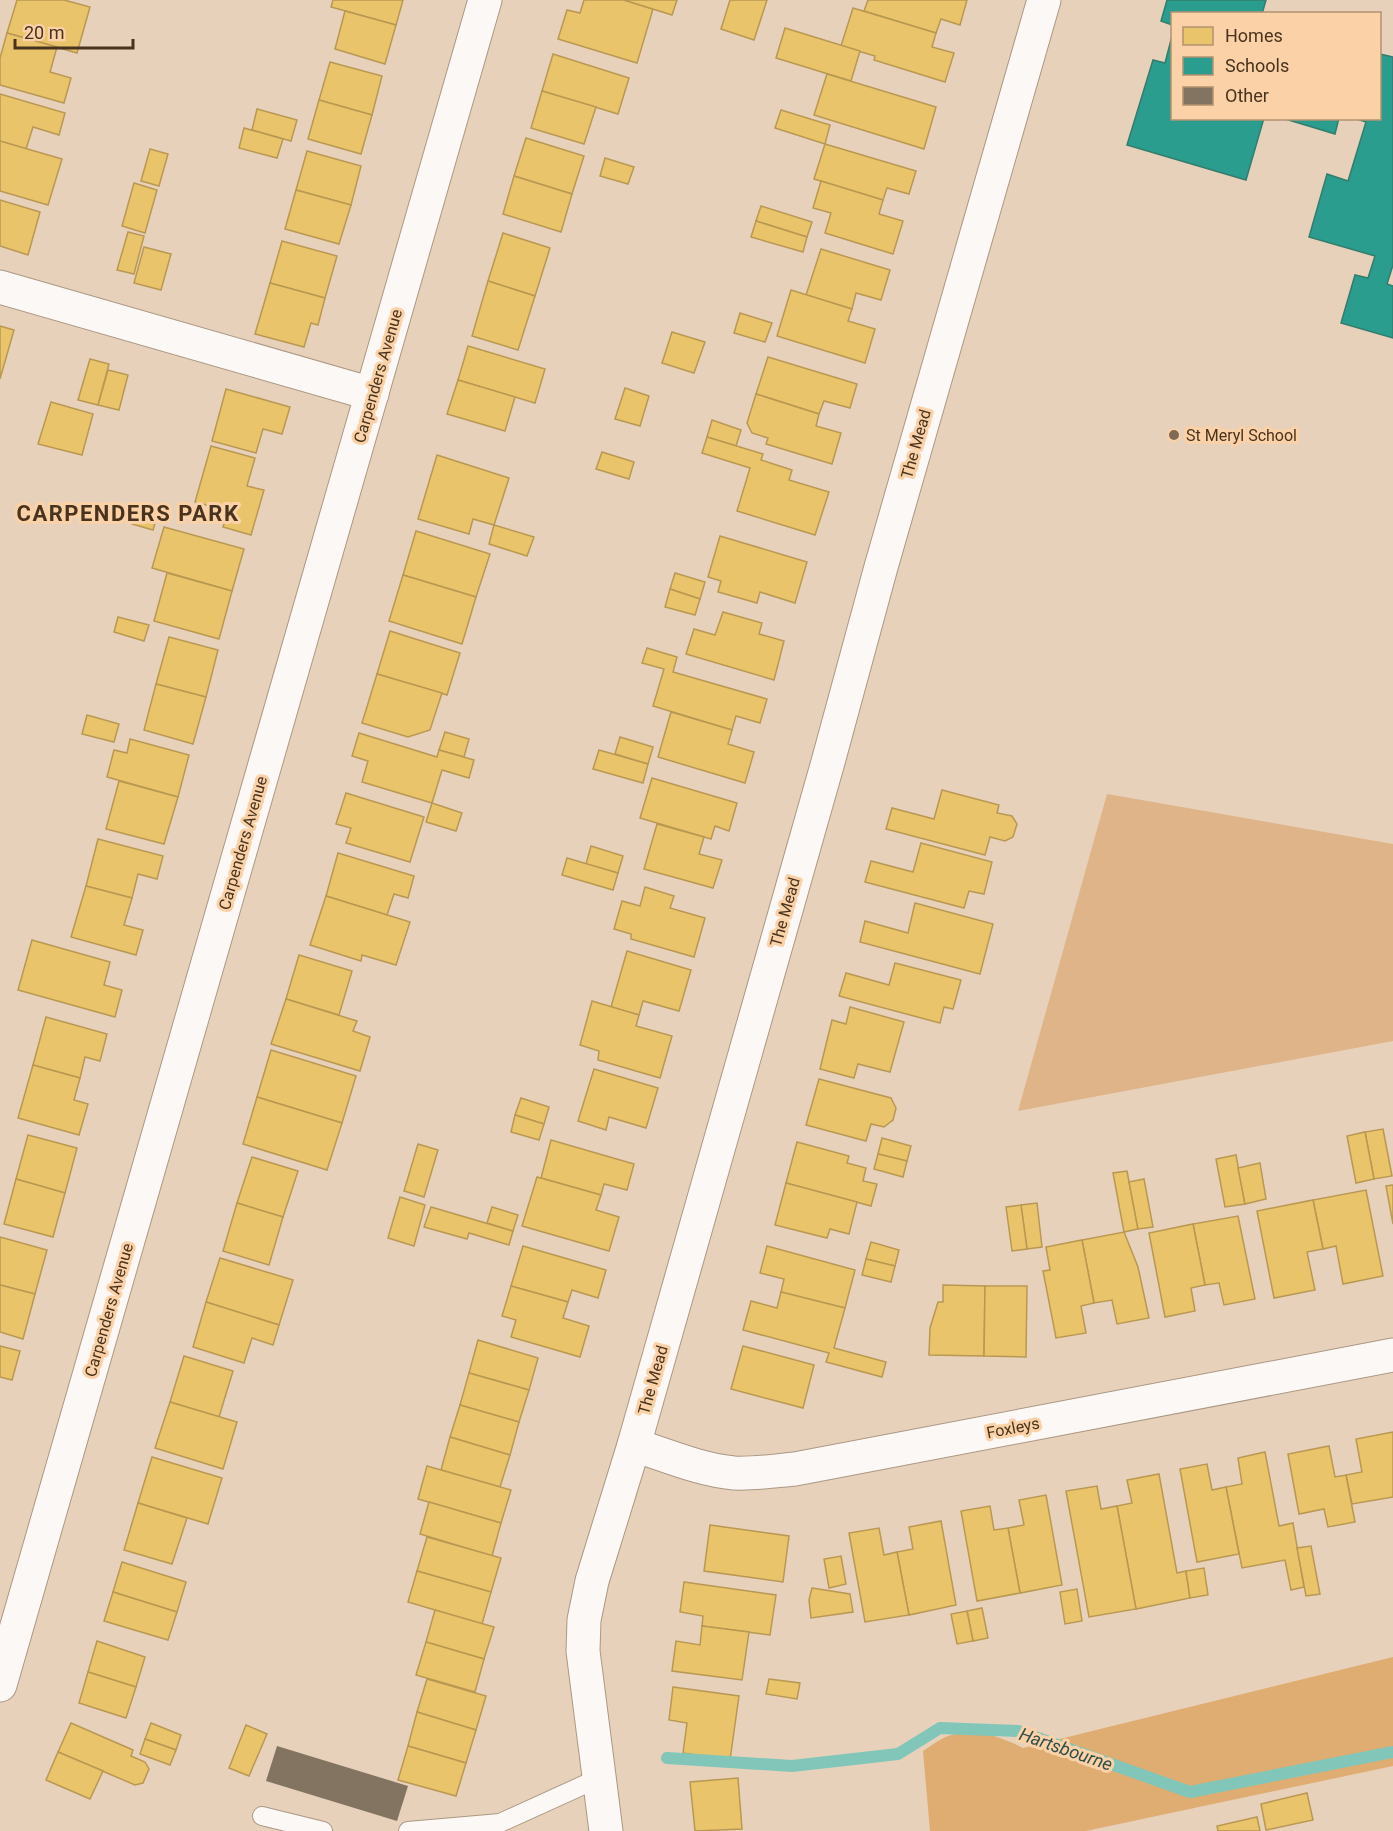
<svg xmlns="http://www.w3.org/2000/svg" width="1393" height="1831" font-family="Roboto,sans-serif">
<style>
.green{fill:#deb488}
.forest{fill:#dfac72}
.homes{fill:#e9c46a;stroke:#b99853;stroke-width:1.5}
.schools{fill:#2a9d8f;stroke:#337d6d;stroke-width:1.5}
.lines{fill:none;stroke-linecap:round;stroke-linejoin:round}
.stream{stroke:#82c6b9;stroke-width:12}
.building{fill:#837361}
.service-casing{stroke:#ab9884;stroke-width:20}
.minor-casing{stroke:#ab9884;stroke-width:35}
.service{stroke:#fcf8f5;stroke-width:18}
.minor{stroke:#fcf8f5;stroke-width:33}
.poi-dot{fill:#806a55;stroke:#fbd1a7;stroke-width:2}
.labels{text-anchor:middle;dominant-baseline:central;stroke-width:6;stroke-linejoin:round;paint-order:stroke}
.street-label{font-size:16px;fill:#48331e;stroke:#fbd1a7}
.poi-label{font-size:16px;fill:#48331e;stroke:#fbd1a7;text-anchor:start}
.water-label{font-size:18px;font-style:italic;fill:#2e4f4b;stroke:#fbd1a7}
.district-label{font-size:22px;font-weight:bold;letter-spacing:1.5px;fill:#48331e;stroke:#fbd1a7}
</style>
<rect width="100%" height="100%" fill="#e8d1ba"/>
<polygon class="green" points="1107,794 1393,844 1393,1041 1018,1111"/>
<path class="forest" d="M1393 1657V1766L1086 1831H930L923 1751C931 1746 940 1739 948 1736 976 1728 999 1736 1023 1748Z"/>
<g class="homes">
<polygon points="17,0 64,0 90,7 77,53 7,33"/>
<polygon points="333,0 403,0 396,25 331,7"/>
<polygon points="584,0 624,0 653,9 637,63 558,39 567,10 580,13"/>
<polygon points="624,0 677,0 672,15"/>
<polygon points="730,0 767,0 754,40 721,29"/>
<polygon points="868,0 967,0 960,25 941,19 936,33 864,11"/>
<polygon points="853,8 936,33 932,47 954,53 945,82 874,60 875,56 841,46"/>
<polygon points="345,11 396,25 385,64 335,49"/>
<polygon points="785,28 860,51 851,81 776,58"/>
<polygon points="7,33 57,47 50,72 71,78 64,103 0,85 0,58"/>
<polygon points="553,54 629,78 618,114 542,91"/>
<polygon points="330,62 382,76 372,115 319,100"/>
<polygon points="827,74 936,107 924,149 814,115"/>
<polygon points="542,91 596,107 584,144 531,128"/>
<polygon points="0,94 65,113 59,135 33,127 26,149 0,141"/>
<polygon points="319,100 372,115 361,154 308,139"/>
<polygon points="257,109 297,120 291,141 252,130"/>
<polygon points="781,110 830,125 825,144 775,128"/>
<polygon points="244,128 283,139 277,158 239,148"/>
<polygon points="526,138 584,156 572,194 514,176"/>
<polygon points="0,141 62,159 48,205 0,191"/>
<polygon points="825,144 916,171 909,194 887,188 883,200 814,179"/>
<polygon points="150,149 168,154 159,186 141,181"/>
<polygon points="307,151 361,166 351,205 296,190"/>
<polygon points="605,158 634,167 628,184 600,176"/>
<polygon points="514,176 572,194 561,232 503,214"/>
<polygon points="821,181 883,200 879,214 903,221 893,254 825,233 831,213 813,208"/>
<polygon points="134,183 157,190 145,233 122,226"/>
<polygon points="296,190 351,205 339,244 285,229"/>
<polygon points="0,200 40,212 28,255 0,246"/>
<polygon points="761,206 812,222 807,237 756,221"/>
<polygon points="756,221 807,237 803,252 751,237"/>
<polygon points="128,232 144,236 134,274 117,270"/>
<polygon points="503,233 550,248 535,296 488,281"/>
<polygon points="282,241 337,256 325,298 270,283"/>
<polygon points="144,247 171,254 161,290 134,283"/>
<polygon points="821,249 890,270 881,300 856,293 852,309 806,295"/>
<polygon points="488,281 535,296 518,350 472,336"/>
<polygon points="270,283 325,298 318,325 311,323 304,347 255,334"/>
<polygon points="791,290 852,309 848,321 875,329 865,363 777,336"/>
<polygon points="740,313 772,323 765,342 734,333"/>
<polygon points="0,326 14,330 0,379"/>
<polygon points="672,332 705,342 694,373 662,363"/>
<polygon points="468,346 545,369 535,403 458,380"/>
<polygon points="768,357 857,384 850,408 824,401 819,414 756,394"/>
<polygon points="90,359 109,364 98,405 78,400"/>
<polygon points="108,370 128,375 119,410 98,405"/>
<polygon points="458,380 515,397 505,431 447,414"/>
<polygon points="625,388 649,396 640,426 615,419"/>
<polygon points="226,389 290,407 282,434 263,429 256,453 212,441"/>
<polygon points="756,394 819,414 816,426 841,433 832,464 766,444 768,438 752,433 747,423"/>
<polygon points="51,402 93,414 82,455 38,444"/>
<polygon points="712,420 741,430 736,446 707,437"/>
<polygon points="707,437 763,454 761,460 792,470 789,480 829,492 815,535 737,511 750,468 702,453"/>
<polygon points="211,446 255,458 247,486 264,490 251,535 223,527 228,511 195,502"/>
<polygon points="602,452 634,462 629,479 596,469"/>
<polygon points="437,455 509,478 494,525 473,519 469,534 418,519"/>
<polygon points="137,508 158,513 153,530 132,524"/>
<polygon points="494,525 534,537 527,556 489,544"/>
<polygon points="164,527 244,549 232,591 152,568"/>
<polygon points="416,531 490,554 476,597 403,575"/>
<polygon points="720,536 807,562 795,603 760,592 757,603 718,592 721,581 708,577"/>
<polygon points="167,573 232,591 219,639 154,621"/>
<polygon points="675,573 705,582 700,599 670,589"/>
<polygon points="403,575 476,597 462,644 389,621"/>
<polygon points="670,589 700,599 695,615 665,607"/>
<polygon points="723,612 762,623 759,634 784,641 774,680 686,654 694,629 715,635"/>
<polygon points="118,617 149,625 144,641 114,632"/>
<polygon points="390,631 460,653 447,695 377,674"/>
<polygon points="169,637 218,650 206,697 156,684"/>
<polygon points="647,648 677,657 673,672 767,699 760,723 736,716 732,730 653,706 664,669 642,663"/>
<polygon points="377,674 442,693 430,730 408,737 362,723"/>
<polygon points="156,684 206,697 193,744 144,730"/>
<polygon points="671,712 732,730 728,744 754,752 745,783 658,757"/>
<polygon points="87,715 119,724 114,742 82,734"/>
<polygon points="445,732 469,739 464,757 439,750"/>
<polygon points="359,733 437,757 439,750 474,760 469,778 442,770 432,803 362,782 368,761 352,756"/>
<polygon points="620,737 653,747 648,764 615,754"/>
<polygon points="130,739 189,755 178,797 107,777 114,750 127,753"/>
<polygon points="599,750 648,764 643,783 593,769"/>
<polygon points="652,778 737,803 729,831 715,826 711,839 640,818"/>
<polygon points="119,781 178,797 164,844 106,829"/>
<polygon points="942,790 999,805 997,813 1012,816 1017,824 1013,837 1005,841 990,837 985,855 886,829 892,808 934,819"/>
<polygon points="346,793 424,817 410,862 346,843 351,828 336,824"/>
<polygon points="432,803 462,813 456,831 426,822"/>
<polygon points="657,824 704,837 699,854 722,860 713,888 644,869"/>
<polygon points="98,839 163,856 157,879 138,874 132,898 86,886"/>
<polygon points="921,843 992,862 984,894 969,891 964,908 865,882 871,861 913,872"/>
<polygon points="591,846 623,856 618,873 586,864"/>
<polygon points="338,853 414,876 408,898 394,894 387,915 326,896"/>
<polygon points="567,858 618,873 613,890 562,875"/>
<polygon points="86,886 132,898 124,925 143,930 136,955 71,937"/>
<polygon points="645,887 674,896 670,908 705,918 694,957 631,939 631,934 614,929 622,901 640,906"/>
<polygon points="326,896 410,922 396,965 362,955 361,961 310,945"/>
<polygon points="915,903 993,924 980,974 860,942 865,921 908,933"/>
<polygon points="32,940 110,962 104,985 122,990 115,1017 18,990"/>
<polygon points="627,951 691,970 679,1011 643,1001 639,1015 611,1007"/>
<polygon points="299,955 352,971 339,1015 286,999"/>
<polygon points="895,963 961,980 953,1009 944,1007 940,1023 839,996 846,973 889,985"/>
<polygon points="286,999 357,1021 353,1031 370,1037 360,1071 271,1044"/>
<polygon points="592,1001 639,1015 636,1026 672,1036 660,1078 598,1060 599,1051 580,1045"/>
<polygon points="850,1007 904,1022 890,1072 858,1064 854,1078 820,1069 832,1020 846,1024"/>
<polygon points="46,1017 107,1034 100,1061 85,1057 80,1078 33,1065"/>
<polygon points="271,1050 356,1076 342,1123 257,1097"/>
<polygon points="33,1065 80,1078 74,1100 88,1104 79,1135 18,1118"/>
<polygon points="594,1069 658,1088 646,1128 609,1117 606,1130 578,1121"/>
<polygon points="819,1079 891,1098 896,1108 893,1120 884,1127 871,1124 866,1141 806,1125"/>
<polygon points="257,1097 342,1123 327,1170 243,1144"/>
<polygon points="521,1098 549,1107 544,1124 515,1115"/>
<polygon points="515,1115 544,1124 539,1140 511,1132"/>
<polygon points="1383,1129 1392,1176 1374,1179 1365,1132"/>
<polygon points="1365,1132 1374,1179 1356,1183 1347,1136"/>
<polygon points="28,1135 77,1148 65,1193 16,1179"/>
<polygon points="882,1138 911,1146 907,1161 878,1154"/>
<polygon points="551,1140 634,1164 627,1190 604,1184 601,1195 541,1178"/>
<polygon points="797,1142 849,1156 847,1163 866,1168 863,1181 877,1184 871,1206 786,1183"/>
<polygon points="418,1144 438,1150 424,1197 404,1191"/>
<polygon points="878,1154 907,1161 903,1177 874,1169"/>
<polygon points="1236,1155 1245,1204 1225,1207 1216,1159"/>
<polygon points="252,1157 298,1171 283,1217 237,1203"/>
<polygon points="1260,1163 1266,1199 1245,1204 1238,1168"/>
<polygon points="1127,1171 1138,1229 1124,1232 1113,1173"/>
<polygon points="537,1177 601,1195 596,1210 619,1217 609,1251 522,1226"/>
<polygon points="16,1179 65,1193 53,1237 4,1224"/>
<polygon points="1144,1179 1153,1227 1138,1229 1129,1182"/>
<polygon points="786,1183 857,1202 849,1234 830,1229 827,1238 775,1225"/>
<polygon points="1393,1185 1393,1224 1386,1186"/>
<polygon points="1366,1190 1383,1276 1343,1284 1336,1246 1323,1249 1313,1200"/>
<polygon points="400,1197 425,1205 414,1246 388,1238"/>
<polygon points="1313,1200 1323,1249 1307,1252 1315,1290 1274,1298 1257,1211"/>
<polygon points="237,1203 283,1217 269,1265 223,1251"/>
<polygon points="1037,1203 1042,1247 1027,1249 1021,1205"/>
<polygon points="1021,1205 1027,1249 1012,1251 1006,1207"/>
<polygon points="431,1207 513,1231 509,1245 469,1233 467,1239 424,1227"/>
<polygon points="492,1207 518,1215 513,1231 487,1223"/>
<polygon points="1238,1216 1255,1299 1224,1305 1219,1283 1205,1285 1193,1224"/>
<polygon points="1193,1224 1205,1285 1191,1288 1195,1311 1165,1317 1149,1233"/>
<polygon points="1124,1232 1138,1267 1149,1318 1117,1324 1112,1300 1094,1303 1082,1240"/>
<polygon points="0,1237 47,1250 35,1294 0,1285"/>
<polygon points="1082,1240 1094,1303 1081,1306 1086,1333 1056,1338 1043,1271 1050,1270 1046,1247"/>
<polygon points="871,1242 899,1250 895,1266 866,1259"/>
<polygon points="523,1246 606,1270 598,1298 572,1290 568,1302 511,1286"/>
<polygon points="767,1246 855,1270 845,1308 781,1292 784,1279 760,1273"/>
<polygon points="220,1258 293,1280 279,1325 206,1302"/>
<polygon points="866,1259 895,1266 891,1282 862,1275"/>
<polygon points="0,1285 35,1294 23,1339 0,1332"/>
<polygon points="943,1285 985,1286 984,1356 929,1355 930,1328 938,1302 943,1302"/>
<polygon points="511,1286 568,1302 563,1318 589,1326 580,1357 511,1337 516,1320 502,1316"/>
<polygon points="985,1286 1027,1286 1026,1357 984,1356"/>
<polygon points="781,1292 845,1308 834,1348 886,1362 882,1377 826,1362 829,1353 743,1330 751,1301 777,1308"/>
<polygon points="206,1302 279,1325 273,1345 252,1338 244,1363 193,1347"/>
<polygon points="478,1340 538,1358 529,1390 469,1373"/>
<polygon points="0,1346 20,1351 12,1380 0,1377"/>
<polygon points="743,1346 814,1365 803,1408 731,1389"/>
<polygon points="184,1356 233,1371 219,1417 170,1402"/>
<polygon points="469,1373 529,1390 519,1422 460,1405"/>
<polygon points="170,1402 237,1422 223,1469 155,1448"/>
<polygon points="460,1405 519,1422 510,1455 450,1437"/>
<polygon points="1393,1432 1393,1497 1352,1504 1346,1475 1362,1472 1356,1439"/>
<polygon points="450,1437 510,1455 500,1487 441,1470"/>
<polygon points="1329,1446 1335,1477 1346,1475 1355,1522 1328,1527 1324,1509 1299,1514 1288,1454"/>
<polygon points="1265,1452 1279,1526 1293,1523 1304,1587 1291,1590 1285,1560 1242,1568 1226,1487 1242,1484 1238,1458"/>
<polygon points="152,1457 222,1478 208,1524 138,1503"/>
<polygon points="1207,1464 1212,1490 1226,1487 1239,1554 1197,1562 1180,1469"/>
<polygon points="427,1466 511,1490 501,1523 418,1499"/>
<polygon points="1159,1474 1177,1573 1186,1571 1190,1598 1136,1609 1117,1506 1132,1503 1127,1480"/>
<polygon points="1097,1486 1101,1509 1117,1506 1136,1609 1089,1617 1066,1491"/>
<polygon points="1046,1495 1062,1585 1020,1593 1008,1528 1024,1525 1019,1500"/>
<polygon points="429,1502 501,1523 492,1556 420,1534"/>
<polygon points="138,1503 187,1518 172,1564 124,1550"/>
<polygon points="990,1506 994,1530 1008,1528 1020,1593 977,1601 961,1511"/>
<polygon points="941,1521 956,1605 909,1615 897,1552 913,1549 909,1527"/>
<polygon points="710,1525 789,1536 783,1582 704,1571"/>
<polygon points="879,1528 884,1555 897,1552 909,1615 865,1622 849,1533"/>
<polygon points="427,1537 501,1558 491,1592 417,1571"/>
<polygon points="1311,1546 1320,1594 1306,1596 1297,1548"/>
<polygon points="841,1556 846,1584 829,1588 824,1559"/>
<polygon points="122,1562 186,1582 177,1612 113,1592"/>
<polygon points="1204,1568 1208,1595 1190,1598 1186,1571"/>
<polygon points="417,1571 491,1592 482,1624 408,1602"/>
<polygon points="684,1582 776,1595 770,1635 702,1626 703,1616 680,1612"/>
<polygon points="812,1588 850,1594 853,1612 811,1618 809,1600"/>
<polygon points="1077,1589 1082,1621 1065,1624 1060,1592"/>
<polygon points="113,1592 177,1612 168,1640 104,1621"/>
<polygon points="982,1608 988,1638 973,1641 967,1611"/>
<polygon points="435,1610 494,1627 484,1659 426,1642"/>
<polygon points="967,1611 973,1641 957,1644 951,1614"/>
<polygon points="702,1626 749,1632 742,1680 672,1671 676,1641 700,1645"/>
<polygon points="97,1641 145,1657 136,1687 88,1672"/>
<polygon points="426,1642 484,1659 475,1692 416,1675"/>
<polygon points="88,1672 136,1687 126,1718 79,1703"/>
<polygon points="427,1679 486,1696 476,1730 417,1712"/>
<polygon points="769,1679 800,1683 797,1699 766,1694"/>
<polygon points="673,1687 739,1696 730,1760 683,1753 687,1723 669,1720"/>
<polygon points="417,1712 476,1730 466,1763 408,1746"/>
<polygon points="71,1723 133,1750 131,1756 145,1762 149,1769 143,1783 135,1785 58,1752"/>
<polygon points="151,1723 181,1735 176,1750 145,1739"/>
<polygon points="246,1725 267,1734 249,1776 229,1768"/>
<polygon points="145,1739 176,1750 170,1765 140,1754"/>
<polygon points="408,1746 466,1763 456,1796 398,1780"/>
<polygon points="58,1752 103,1771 90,1799 46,1780"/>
<polygon points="738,1778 742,1829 695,1831 690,1782"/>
<polygon points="1307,1793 1313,1820 1266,1830 1261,1804"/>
<polygon points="1257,1817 1260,1831 1218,1831 1217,1826"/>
</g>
<g class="schools">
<polygon points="1167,0 1266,0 1262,14 1172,14 1172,25 1161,21"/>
<polygon points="1172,36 1172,118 1264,118 1246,180 1127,145 1153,60 1165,63"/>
<polygon points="1380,54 1393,57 1393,265 1387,284 1393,286 1393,338 1341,323 1355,275 1368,278 1375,256 1309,237 1327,174 1348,181 1366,122 1354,118 1380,118"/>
<polygon points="1282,118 1339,118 1335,134"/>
</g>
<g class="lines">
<polyline class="stream" points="667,1758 792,1766 898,1754 940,1728 1018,1731 1190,1792 1393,1752"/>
</g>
<polygon class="building" points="277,1746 408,1786 397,1821 266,1781"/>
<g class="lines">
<defs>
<g id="service">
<polyline points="262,1816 323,1831"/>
<polyline points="408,1831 500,1823 599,1778"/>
</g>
<g id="minor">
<polyline points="0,287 372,394"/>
<path d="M634 1445C666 1455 700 1470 734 1473 754 1474 774 1471 795 1469L1393 1355"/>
<polyline points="0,1685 485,0"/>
<polyline points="606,1831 583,1651 584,1620 592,1581 634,1445 828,762 881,567 1044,0"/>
</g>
</defs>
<use href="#service" class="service-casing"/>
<use href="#minor" class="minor-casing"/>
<use href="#service" class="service"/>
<use href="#minor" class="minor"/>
</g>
<circle class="poi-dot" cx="1174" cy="435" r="6"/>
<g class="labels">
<g class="street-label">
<text transform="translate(378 376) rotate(-74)">Carpenders Avenue</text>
<text transform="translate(916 444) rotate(-74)">The Mead</text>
<text transform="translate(243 843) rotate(-74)">Carpenders Avenue</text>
<text transform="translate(785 912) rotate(-74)">The Mead</text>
<text transform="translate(109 1310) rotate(-74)">Carpenders Avenue</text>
<text transform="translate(653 1380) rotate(-74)">The Mead</text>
<text transform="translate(1013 1428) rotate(-11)">Foxleys</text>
</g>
<g class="poi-label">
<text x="1186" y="435">St Meryl School</text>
</g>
<g class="water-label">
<text transform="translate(1066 1749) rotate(19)">Hartsbourne</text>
</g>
<g class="district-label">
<text x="128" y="513">CARPENDERS PARK</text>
</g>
</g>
<rect x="1171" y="12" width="210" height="108" fill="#fbd1a7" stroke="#b39270" stroke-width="1.5"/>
<rect x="1183" y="27" width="30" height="18" fill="#e9c46a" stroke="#b39270" stroke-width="1.5"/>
<text x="1225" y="42" font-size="18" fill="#48331e">Homes</text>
<rect x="1183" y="57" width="30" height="18" fill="#2a9d8f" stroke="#b39270" stroke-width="1.5"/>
<text x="1225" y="72" font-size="18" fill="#48331e">Schools</text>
<rect x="1183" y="87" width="30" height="18" fill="#837361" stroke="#b39270" stroke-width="1.5"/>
<text x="1225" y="102" font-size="18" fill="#48331e">Other</text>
<path d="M15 39v9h118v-9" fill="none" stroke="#48331e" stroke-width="3"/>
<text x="24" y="39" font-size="18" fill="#48331e" stroke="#fbd1a7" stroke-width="4.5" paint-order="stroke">20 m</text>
</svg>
